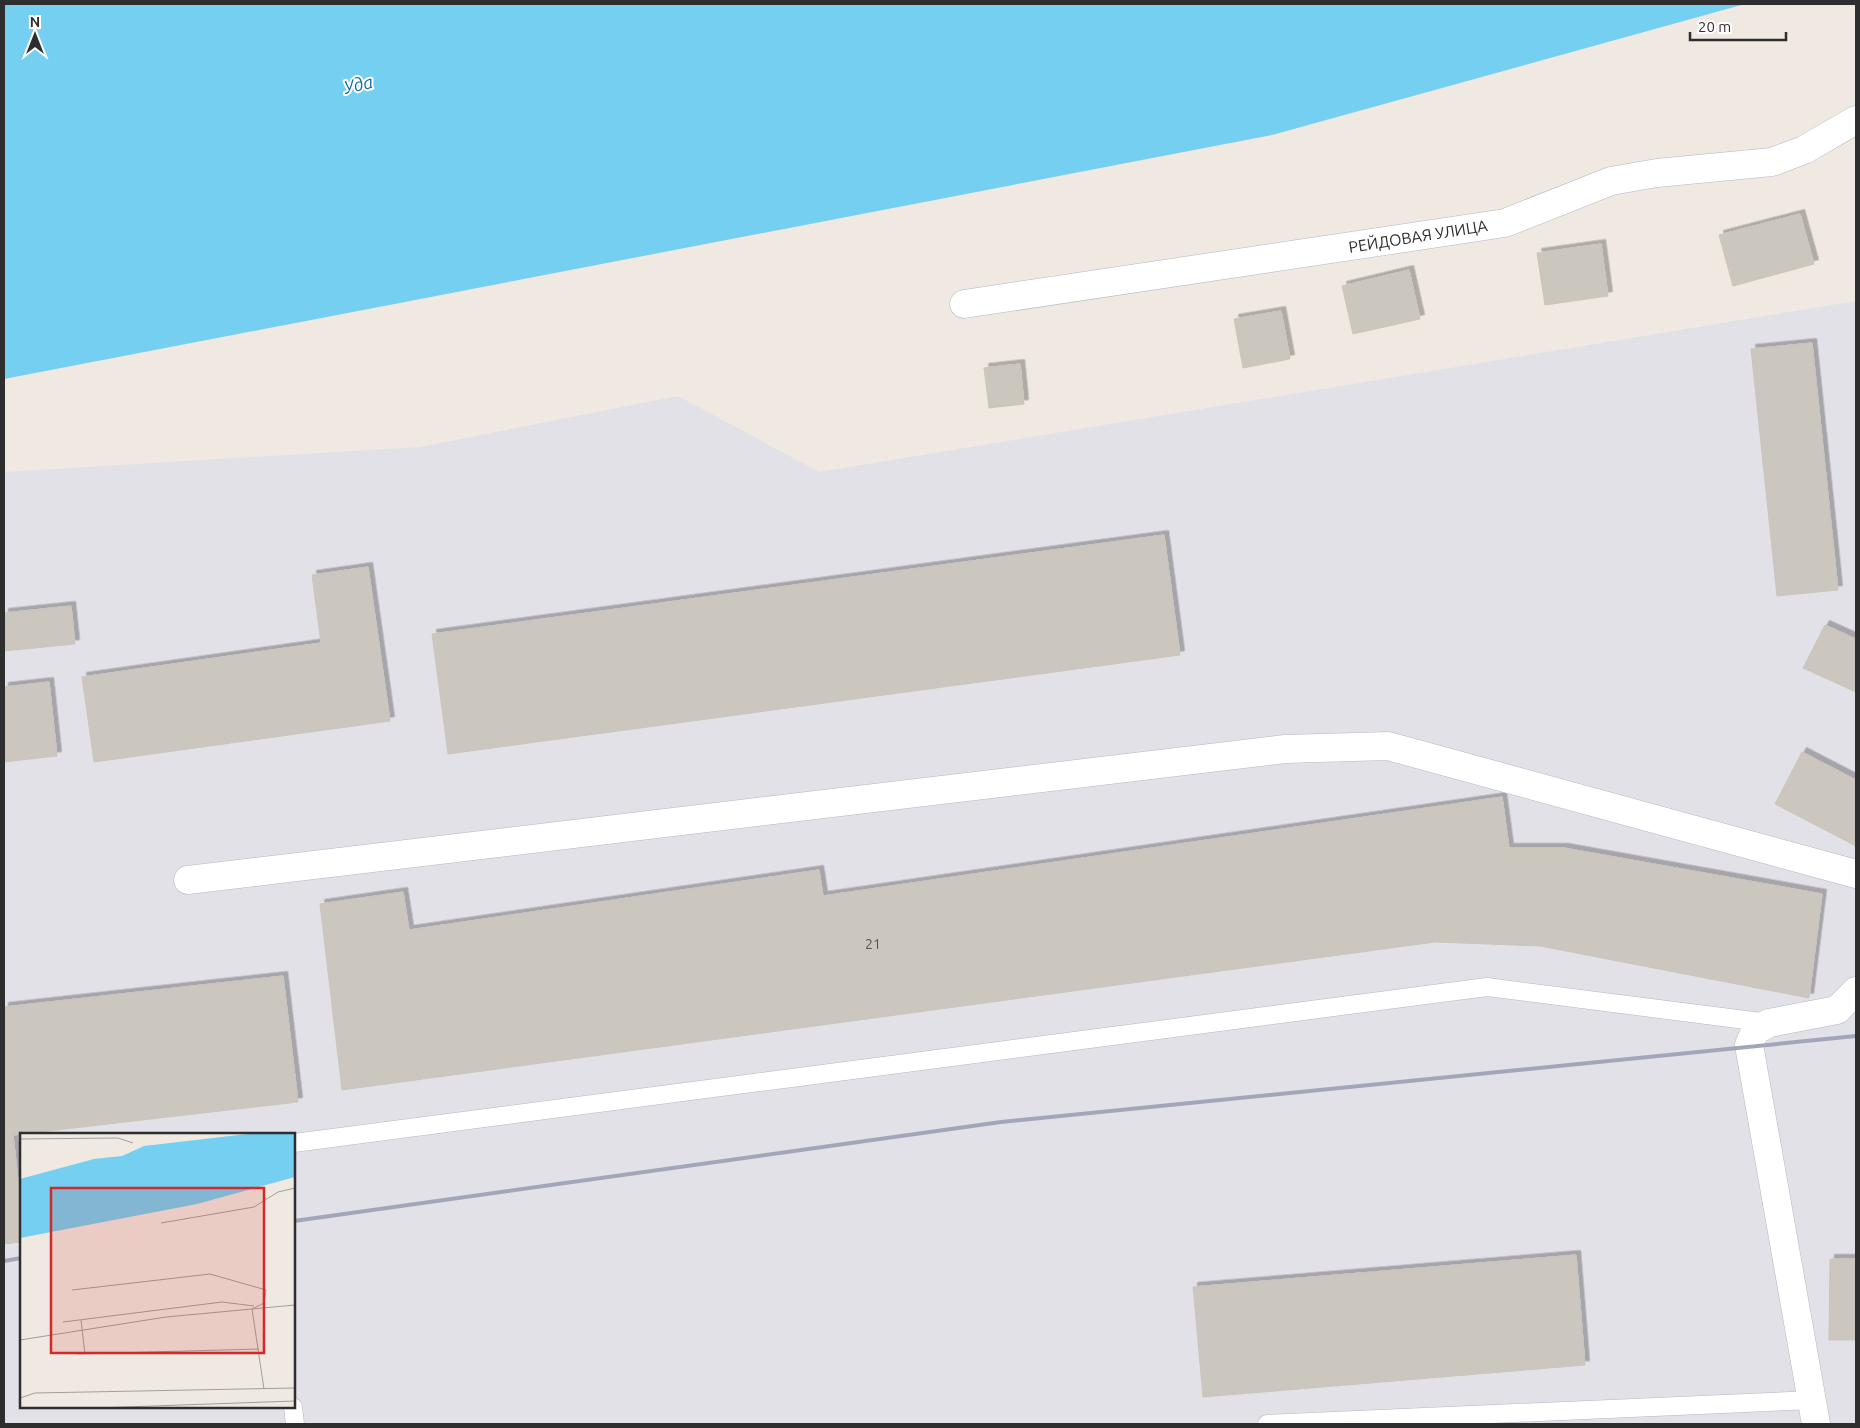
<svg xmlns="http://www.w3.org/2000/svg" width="1860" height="1428" font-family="Ubuntu,sans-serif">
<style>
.industrial{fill:#e3e1e8;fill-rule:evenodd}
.water{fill:#75cff0}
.building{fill:#cbc7bf;stroke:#cbc5ba;filter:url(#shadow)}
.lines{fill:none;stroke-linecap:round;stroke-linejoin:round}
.lane-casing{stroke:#b4b7c1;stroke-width:19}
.street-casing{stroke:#b4b7c1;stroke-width:29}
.lane{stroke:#fff;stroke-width:18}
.street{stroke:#fff;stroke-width:28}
.rail{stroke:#a3a6b8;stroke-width:4}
.labels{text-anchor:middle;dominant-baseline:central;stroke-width:4;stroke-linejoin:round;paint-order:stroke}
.number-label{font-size:14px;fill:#555452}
.street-label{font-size:16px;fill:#2e2e2e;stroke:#fff}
.water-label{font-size:18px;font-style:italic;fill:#0d6fa3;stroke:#fff}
.inset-road{fill:none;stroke:#a29e99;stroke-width:1}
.view{fill:#d62828;fill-opacity:0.15;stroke:#d62828;stroke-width:2.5}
.inset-edge{fill:none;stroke:#2e2e2e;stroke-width:2.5}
</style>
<defs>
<filter id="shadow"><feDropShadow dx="4.5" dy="-4.5" stdDeviation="0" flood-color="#0004"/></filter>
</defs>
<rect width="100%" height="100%" fill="#efe9e1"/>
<path class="industrial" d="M1856 301V1424H4V472L420 447 678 396 819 472ZM21 1134H294V1407H21Z"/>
<polygon class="water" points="4,4 1745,4 1272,135 4,379"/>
<g class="building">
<polygon points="1800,214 1814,264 1733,286 1719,235"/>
<polygon points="1601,244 1608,296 1545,305 1537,253"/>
<polygon points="1409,270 1420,319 1353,334 1342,286"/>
<polygon points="1281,311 1290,359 1243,368 1234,319"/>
<polygon points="1812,343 1838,590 1777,596 1751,349"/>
<polygon points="1020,364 1024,404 989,408 984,368"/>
<polygon points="1164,535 1180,655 448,754 432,634"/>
<polygon points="368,567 390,721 94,762 82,677 321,643 312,575"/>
<polygon points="71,606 75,644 4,651 4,613"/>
<polygon points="1825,625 1856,639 1856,692 1803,668"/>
<polygon points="49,682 57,756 4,762 4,687"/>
<polygon points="1802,752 1856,780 1856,846 1775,804"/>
<polygon points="1502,797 1509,848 1564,848 1822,894 1809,998 1540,946 1435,942 342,1090 320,904 403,892 409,930 819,870 823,896"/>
<polygon points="283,976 298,1102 13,1135 21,1208 21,1242 4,1244 4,1007"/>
<polygon points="1576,1255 1585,1365 1203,1397 1193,1287"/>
<polygon points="1830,1259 1856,1259 1856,1340 1829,1340"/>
</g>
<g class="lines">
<defs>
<g id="lane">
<polyline points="294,1143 1487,987 1769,1023"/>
<polyline points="293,1407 295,1424"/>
<polyline points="1267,1424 1813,1400"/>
</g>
<g id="street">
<polyline points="964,304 1505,223 1611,181 1657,173 1772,162 1804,150 1856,120"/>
<polyline points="188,880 1285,749 1388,746 1856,874"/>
<polyline points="1816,1424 1749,1045 1755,1031 1769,1023 1837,1010 1856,991"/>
</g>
</defs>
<use href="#lane" class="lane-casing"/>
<use href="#street" class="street-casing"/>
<use href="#lane" class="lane"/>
<use href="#street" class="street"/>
<g class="rail">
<polyline points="294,1221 1001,1122 1856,1036"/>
<polyline points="4,1261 21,1258"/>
</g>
</g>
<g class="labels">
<g class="number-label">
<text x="873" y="944">21</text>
</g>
<g class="street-label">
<text transform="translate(1418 236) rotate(-9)">РЕЙДОВАЯ УЛИЦА</text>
</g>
<g class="water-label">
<text transform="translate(358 84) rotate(-13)">Уда</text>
</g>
</g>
<g transform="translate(20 1133)">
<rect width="275" height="275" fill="#efe9e1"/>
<path d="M236 0H275V44L177 71 0 105V46L74 26 102 23 124 13Z" fill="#75cff0"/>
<path class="inset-road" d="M0 6 98 5 113 10M141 90 234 74 258 59 275 55M52 157 190 141 246 157 244 170 232 176 244 256M61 187 65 221M43 189 202 169 234 173M0 207 146 184 275 172M57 221 239 216M0 265 15 260 275 255M76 275 275 268"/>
<path class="view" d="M31 55H244V220H31Z"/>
<rect width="275" height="275" class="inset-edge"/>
</g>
<rect width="1860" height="1428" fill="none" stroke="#2e2e2e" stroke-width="10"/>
<g transform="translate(35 35)" stroke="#ffffff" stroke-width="4" paint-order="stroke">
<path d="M0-4L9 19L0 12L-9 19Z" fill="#2e2e2e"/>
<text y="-8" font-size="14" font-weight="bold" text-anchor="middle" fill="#2e2e2e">N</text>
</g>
<path d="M1690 32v8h96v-8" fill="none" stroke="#2e2e2e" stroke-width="2.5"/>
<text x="1698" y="32" font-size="15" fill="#2e2e2e" stroke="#ffffff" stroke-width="4" paint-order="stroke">20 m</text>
</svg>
